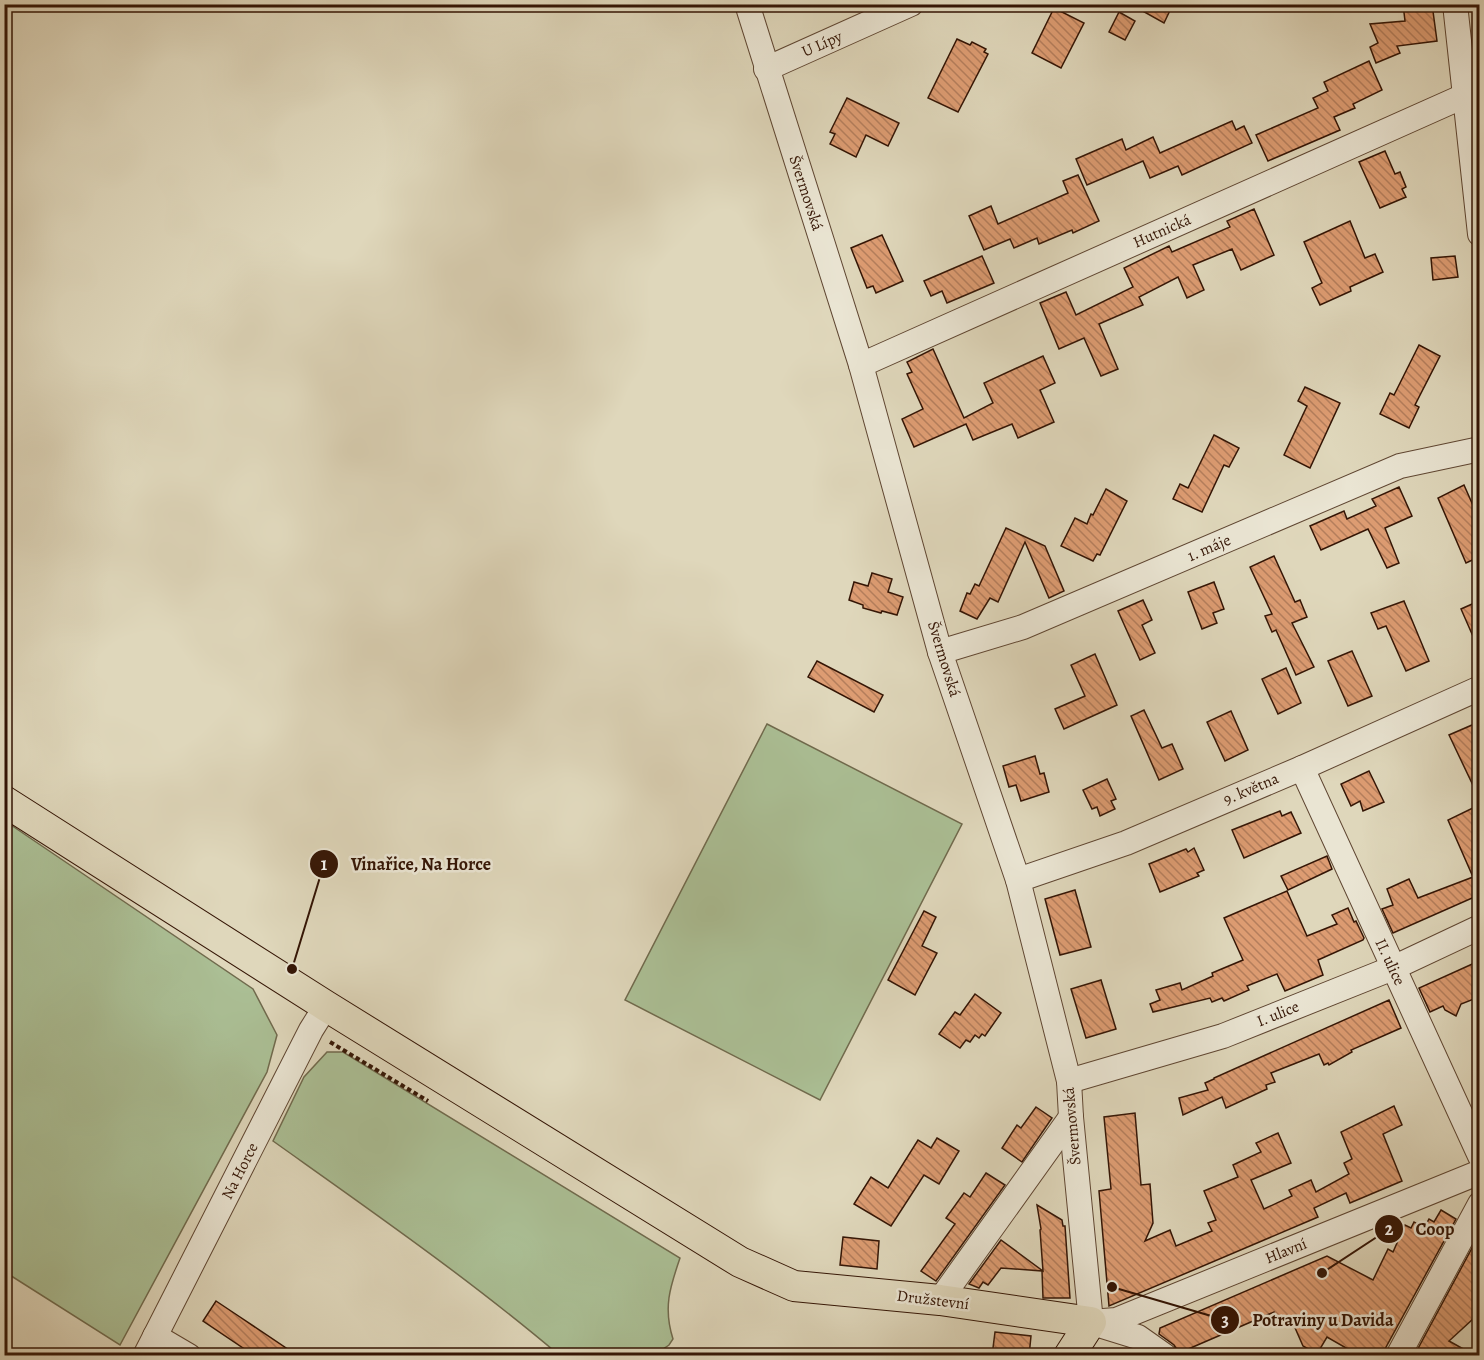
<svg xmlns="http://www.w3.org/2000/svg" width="1484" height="1360" font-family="Alegreya,serif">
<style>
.green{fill:#abbf95;stroke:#706a4d;stroke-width:1.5}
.building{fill:url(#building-back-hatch);stroke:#341505;stroke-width:1.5}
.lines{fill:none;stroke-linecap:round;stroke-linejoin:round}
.minor-casing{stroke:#5f4632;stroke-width:26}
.major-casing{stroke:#341505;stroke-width:32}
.path{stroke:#341505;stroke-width:4;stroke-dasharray:4.5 3;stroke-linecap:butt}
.minor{stroke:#eae5d3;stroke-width:24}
.major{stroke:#dfd7bb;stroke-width:30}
.labels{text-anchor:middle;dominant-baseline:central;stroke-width:5;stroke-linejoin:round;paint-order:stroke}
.street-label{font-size:16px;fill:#341505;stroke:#eae5d3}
.leader{fill:none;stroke:#341505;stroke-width:2}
.callout-dot{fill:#341505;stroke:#eae5d3;stroke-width:2}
.mark-label{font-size:18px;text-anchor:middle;font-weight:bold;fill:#fff}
.callout-label{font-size:18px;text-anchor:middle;font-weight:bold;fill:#341505;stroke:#eae5d3;stroke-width:5;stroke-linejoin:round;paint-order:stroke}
</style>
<defs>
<pattern id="building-back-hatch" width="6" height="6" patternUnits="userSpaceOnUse" patternTransform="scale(1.5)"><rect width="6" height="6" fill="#dd9c72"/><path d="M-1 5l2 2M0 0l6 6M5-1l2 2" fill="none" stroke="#b47e5c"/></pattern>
</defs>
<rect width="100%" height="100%" fill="#dfd7bb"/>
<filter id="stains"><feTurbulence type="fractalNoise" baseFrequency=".00333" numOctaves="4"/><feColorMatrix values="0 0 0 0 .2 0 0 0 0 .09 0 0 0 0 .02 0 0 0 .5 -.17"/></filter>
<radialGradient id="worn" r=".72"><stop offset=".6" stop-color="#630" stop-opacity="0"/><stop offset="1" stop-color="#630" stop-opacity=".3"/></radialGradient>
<g class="green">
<polygon points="767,724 962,824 820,1100 625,1000"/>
<polygon points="5,821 253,989 277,1035 267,1072 120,1345 5,1272"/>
<path d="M327 1052H343L680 1258C670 1287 663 1308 673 1339L669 1345 654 1355H559C468 1278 370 1210 273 1141L304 1077Z"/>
</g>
<g class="building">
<polygon points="1130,4 1173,4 1164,23"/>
<polygon points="1403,4 1432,4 1437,41 1397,46 1400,53 1376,63 1370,47 1378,43 1370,24 1405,21"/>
<polygon points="1054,8 1084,23 1061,68 1032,53"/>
<polygon points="1119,12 1135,21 1125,40 1109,32"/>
<polygon points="957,39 970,45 972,42 986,49 984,52 988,54 958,112 928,98"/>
<polygon points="1369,61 1382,90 1353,104 1355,108 1334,117 1340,130 1268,161 1256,135 1318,108 1313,98 1328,91 1324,82"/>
<polygon points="847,98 899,123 888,146 866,135 856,157 830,144 835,134 830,132"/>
<polygon points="1232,121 1236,130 1244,126 1252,143 1182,175 1178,166 1150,178 1143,161 1087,185 1076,159 1122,139 1126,150 1153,137 1160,153"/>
<polygon points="1385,151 1395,174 1400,172 1406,187 1402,189 1406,197 1380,208 1359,162"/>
<polygon points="1078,175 1099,221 1073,233 1072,230 1039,244 1037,238 1014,248 1010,239 984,250 969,216 991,206 998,224 1068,193 1063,181"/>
<polygon points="1254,209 1274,255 1241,270 1232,249 1193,265 1204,290 1187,298 1178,277 1139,297 1143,305 1099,324 1118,369 1101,376 1084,338 1059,349 1040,303 1066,292 1076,315 1133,287 1124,268 1169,246 1172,252 1230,227 1227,221"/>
<polygon points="1350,221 1365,258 1375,254 1383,272 1350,287 1351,291 1320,305 1312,288 1322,283 1304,242"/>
<polygon points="882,235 903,281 876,293 873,286 867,288 851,248"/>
<polygon points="982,256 994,283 947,303 942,291 931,296 924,281"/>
<polygon points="1455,256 1458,277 1433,280 1431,258"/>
<polygon points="1419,345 1440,356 1415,405 1419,407 1409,428 1380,414 1390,393 1394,395"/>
<polygon points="933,349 964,418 993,403 984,383 1043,356 1055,383 1040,390 1054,422 1018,438 1012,424 973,440 966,424 914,447 902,419 923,409 907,374 912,372 907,362"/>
<polygon points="1305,387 1340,403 1310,468 1284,455 1307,406 1298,401"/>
<polygon points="1214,435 1239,448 1229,467 1224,465 1202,512 1173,499 1180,484 1188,488"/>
<polygon points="1464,485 1479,519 1479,557 1466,563 1438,498"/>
<polygon points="1399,487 1412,516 1385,528 1399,563 1387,568 1368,529 1321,550 1310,526 1344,511 1347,519 1376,506 1372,499"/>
<polygon points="1106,489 1127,501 1100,555 1097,554 1093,561 1061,546 1075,518 1087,524 1091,514 1093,515"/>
<polygon points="1006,528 1045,546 1064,591 1049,598 1025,542 998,602 990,598 977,619 960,611 967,593 970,594 975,584 979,586"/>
<polygon points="1274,556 1295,602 1300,600 1307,617 1292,623 1314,667 1296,675 1276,630 1272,632 1265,616 1272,614 1250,567"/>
<polygon points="872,573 892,579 888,592 903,597 897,615 882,611 881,613 863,608 863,605 849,600 854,582 868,586"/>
<polygon points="1214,582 1224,609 1213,613 1217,623 1202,629 1188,592"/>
<polygon points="1143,600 1152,620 1142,625 1155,653 1140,660 1118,611"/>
<polygon points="1404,601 1429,661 1406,671 1386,626 1378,629 1371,613"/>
<polygon points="1479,601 1479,650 1461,609"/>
<polygon points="1352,651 1372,696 1348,706 1328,661"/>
<polygon points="1095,654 1117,705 1064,729 1055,709 1085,696 1071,665"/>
<polygon points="817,661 883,695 874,712 808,677"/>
<polygon points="1286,668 1301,703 1278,714 1262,679"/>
<polygon points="1144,710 1162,748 1172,744 1183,769 1159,780 1131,716"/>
<polygon points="1231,711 1248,750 1225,761 1207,722"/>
<polygon points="1479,722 1479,798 1449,735"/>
<polygon points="1035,756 1040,774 1044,773 1049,792 1021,801 1016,785 1009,787 1003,766"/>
<polygon points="1369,771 1384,802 1363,811 1360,801 1351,806 1341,784"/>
<polygon points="1107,779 1116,799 1111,801 1115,809 1100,816 1097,807 1092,809 1083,790"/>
<polygon points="1479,805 1479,895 1393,933 1382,909 1393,905 1387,889 1409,879 1418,898 1473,877 1448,820"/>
<polygon points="1280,811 1282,816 1291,812 1301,833 1244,858 1232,830"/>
<polygon points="1194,848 1204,870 1197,873 1199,876 1160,892 1149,864 1186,849 1188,852"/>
<polygon points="1327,856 1332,869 1288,890 1281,876"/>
<polygon points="1075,890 1091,947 1060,955 1045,899"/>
<polygon points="1287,891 1307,936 1337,924 1332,915 1348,908 1354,922 1356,921 1364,938 1363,940 1318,960 1323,975 1285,991 1277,974 1247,986 1249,990 1224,1001 1222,998 1212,1002 1210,998 1153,1012 1150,1004 1160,1000 1156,990 1180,983 1182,990 1213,976 1212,973 1243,960 1224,918"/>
<polygon points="924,911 936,917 922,946 937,953 915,995 888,980"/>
<polygon points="1479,961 1479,997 1461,1004 1456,1016 1445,1010 1443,1006 1430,1012 1419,988"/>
<polygon points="1101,980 1116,1029 1086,1038 1071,989"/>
<polygon points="975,994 1001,1013 985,1036 982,1034 979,1038 975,1035 970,1042 966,1040 960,1048 939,1034 955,1012 960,1015"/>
<polygon points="1389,1000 1401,1028 1351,1050 1352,1052 1329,1065 1328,1063 1324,1065 1319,1054 1271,1073 1275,1082 1266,1085 1267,1089 1226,1108 1222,1097 1183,1115 1179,1098 1208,1090 1205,1083 1214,1079 1214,1078"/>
<polygon points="1394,1106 1402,1125 1383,1134 1402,1181 1350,1203 1346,1193 1314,1208 1318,1217 1109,1306 1099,1191 1111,1189 1104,1117 1135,1113 1141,1185 1150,1184 1153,1223 1145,1241 1170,1230 1176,1246 1212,1231 1208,1223 1216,1220 1204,1191 1238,1177 1233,1165 1261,1152 1256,1143 1278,1133 1291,1163 1251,1180 1264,1209 1292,1196 1289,1190 1311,1180 1316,1192 1349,1174 1344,1163 1352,1159 1341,1132"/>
<polygon points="1036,1107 1052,1118 1022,1162 1002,1148 1017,1125 1021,1128"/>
<polygon points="937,1138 959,1151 939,1184 924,1175 891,1226 854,1204 871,1177 888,1188 918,1140 931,1148"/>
<polygon points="986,1173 1005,1185 936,1281 921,1271 955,1224 946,1218 964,1193 970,1197"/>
<polygon points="1037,1205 1062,1220 1063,1226 1065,1226 1070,1298 1043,1298 1042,1271 1001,1268 988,1285 983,1282 979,1288 969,1284 1001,1240 1043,1271 1040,1230 1041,1229"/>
<polygon points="1441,1210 1456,1219 1385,1349 1384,1356 1360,1356 1327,1337 1317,1354 1303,1346 1292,1321 1279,1326 1274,1312 1179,1353 1174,1345 1159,1334 1160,1328 1327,1256 1373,1280 1388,1249 1393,1252 1405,1225 1411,1228 1414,1222 1424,1228 1429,1219 1434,1222"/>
<polygon points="1479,1235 1479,1308 1474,1318 1449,1341 1476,1356 1414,1356"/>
<polygon points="843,1237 879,1241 877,1269 840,1265"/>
<polygon points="216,1301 237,1315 298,1356 255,1356 203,1321"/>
<polygon points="995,1332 1031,1336 1029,1356 992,1356"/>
</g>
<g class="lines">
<defs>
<g id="minor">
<polyline points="747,4 861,365 940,652 1018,880 1069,1081 1071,1117 1091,1322"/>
<polyline points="1455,4 1480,234"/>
<polyline points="766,69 911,4"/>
<polyline points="861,365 1464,96"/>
<polyline points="940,652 1023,627 1400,466 1480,449"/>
<polyline points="1302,768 1480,1156"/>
<polyline points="1018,880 1126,843 1302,768 1480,688"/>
<polyline points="1069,1081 1223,1036 1393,968 1480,927"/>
<polyline points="940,1300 1071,1117"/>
<polyline points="1091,1322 1116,1320 1480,1172"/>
<polyline points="1096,1324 1138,1337 1165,1356"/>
<polyline points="155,1336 189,1356"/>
<polyline points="145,1356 311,1030 326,1006"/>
<polyline points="1398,1356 1480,1204"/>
</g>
<polyline id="major" points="4,801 326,1006 740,1262 794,1286 940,1300 1091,1322 1069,1356"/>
</defs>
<use href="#minor" class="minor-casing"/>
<use href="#major" class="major-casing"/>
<polyline class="path" points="330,1042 428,1101"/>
<use href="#minor" class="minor"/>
<use href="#major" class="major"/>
</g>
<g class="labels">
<g class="street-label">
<text transform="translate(822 44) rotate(-24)">U Lípy</text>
<text transform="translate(806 193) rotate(72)">Švermovská</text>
<text transform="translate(1162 231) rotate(-24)">Hutnická</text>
<text transform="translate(1209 548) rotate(-23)">1. máje</text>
<text transform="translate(944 659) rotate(73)">Švermovská</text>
<text transform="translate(1251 789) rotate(-23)">9. května</text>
<text transform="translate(1390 962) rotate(65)">II. ulice</text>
<text transform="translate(1278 1014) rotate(-22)">I. ulice</text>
<text transform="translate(1072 1126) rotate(-95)">Švermovská</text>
<text transform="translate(240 1171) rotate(-63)">Na Horce</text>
<text transform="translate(1286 1251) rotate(-22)">Hlavní</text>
<text transform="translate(933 1300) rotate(7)">Družstevní</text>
</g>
</g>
<path class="leader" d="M292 969L324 864M1322 1273L1389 1229M1112 1287L1225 1320"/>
<g class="callout-dot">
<circle cx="292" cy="969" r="6"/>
<circle cx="1322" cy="1273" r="6"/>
<circle cx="1112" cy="1287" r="6"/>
<circle cx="324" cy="864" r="15"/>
<circle cx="1389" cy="1229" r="15"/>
<circle cx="1225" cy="1320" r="15"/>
</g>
<g class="mark-label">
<text x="324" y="870">1</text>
<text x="1389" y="1235">2</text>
<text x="1225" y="1326">3</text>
</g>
<g class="callout-label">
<text x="421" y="870">Vinařice, Na Horce</text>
<text x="1435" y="1235">Coop</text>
<text x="1323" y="1326">Potraviny u Davida</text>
</g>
<rect width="1484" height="1360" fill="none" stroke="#dfd7bb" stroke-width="24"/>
<rect x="6" y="6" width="1472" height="1348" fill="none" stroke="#341505" stroke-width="3"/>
<rect x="12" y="12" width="1460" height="1336" fill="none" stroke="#341505" stroke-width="1.5"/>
<rect width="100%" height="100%" filter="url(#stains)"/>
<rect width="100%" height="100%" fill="url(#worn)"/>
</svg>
